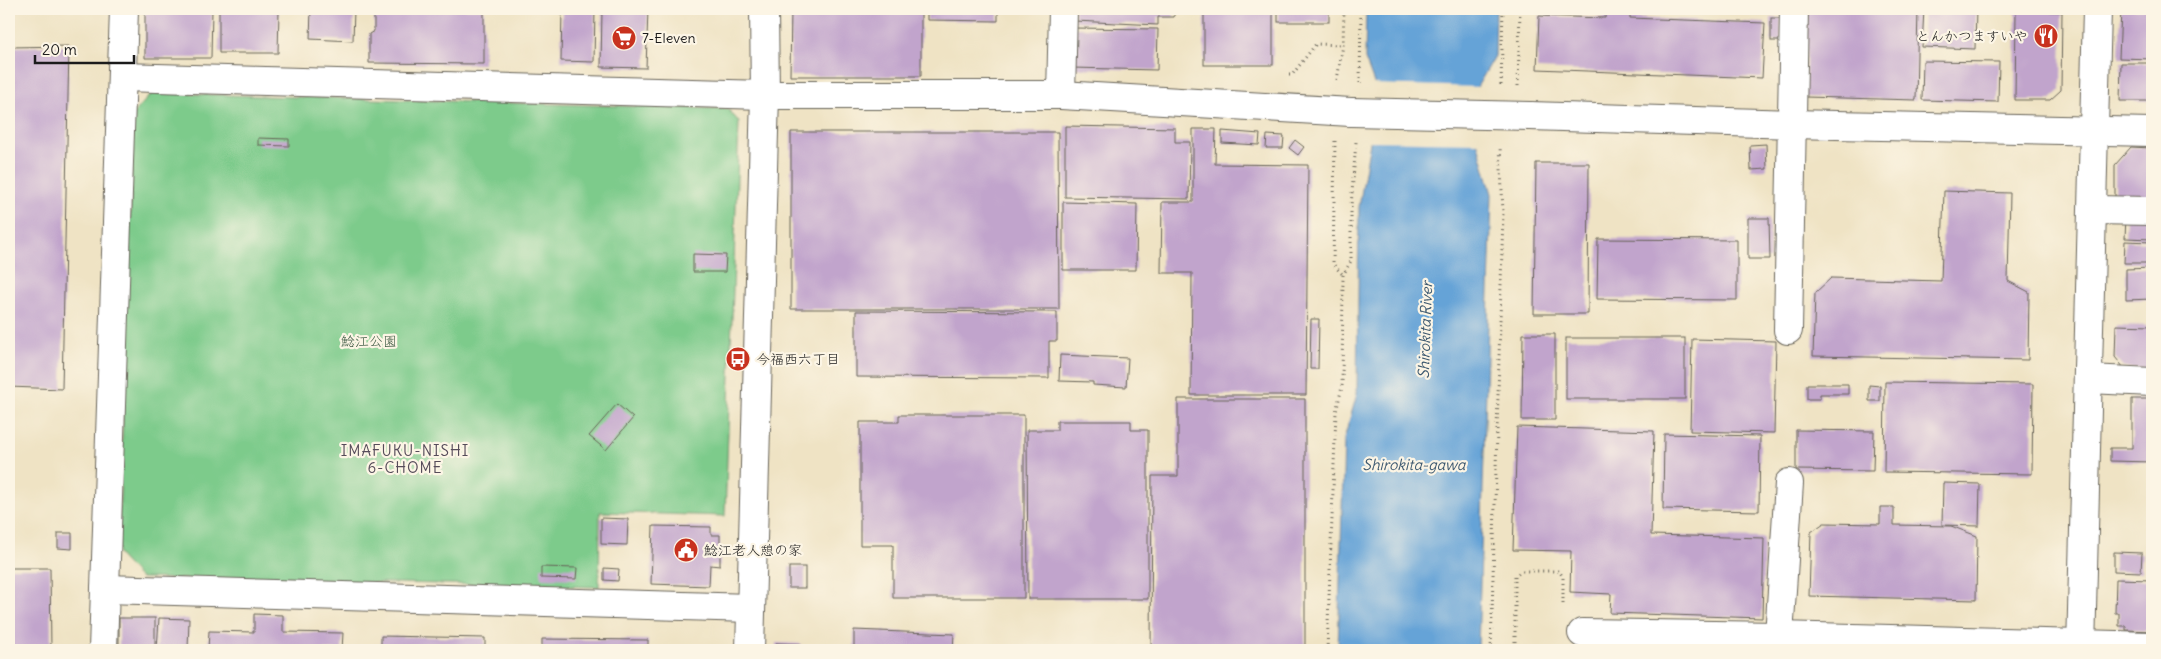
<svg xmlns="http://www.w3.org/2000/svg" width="2161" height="659" font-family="Delius,'Klee One',sans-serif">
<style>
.green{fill:#7dcb8b;stroke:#4c7454}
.water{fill:#65a3d7;stroke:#40607a}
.pier{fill:#efe3c4}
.building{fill:#c1a4cc}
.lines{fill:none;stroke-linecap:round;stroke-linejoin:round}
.minor-casing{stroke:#666257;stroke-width:30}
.path{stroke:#666257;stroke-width:3;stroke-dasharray:1 4;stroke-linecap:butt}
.minor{stroke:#fff;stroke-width:28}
.minor-bridge-casing{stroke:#666257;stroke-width:30;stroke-linecap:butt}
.minor-bridge{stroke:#fff;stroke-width:28}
.labels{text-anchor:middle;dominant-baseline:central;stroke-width:4.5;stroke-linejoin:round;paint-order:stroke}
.poi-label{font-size:14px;fill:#1c1c1c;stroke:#fcf5e5;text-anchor:start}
.park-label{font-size:14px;fill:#3e5943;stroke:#fcf5e5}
.water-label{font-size:15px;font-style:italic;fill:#3d5970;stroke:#fcf5e5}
.neighbourhood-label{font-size:15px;letter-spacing:1px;fill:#564c5a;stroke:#fcf5e5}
</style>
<rect width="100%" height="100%" fill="#fcf5e5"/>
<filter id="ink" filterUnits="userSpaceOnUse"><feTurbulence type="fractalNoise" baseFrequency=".02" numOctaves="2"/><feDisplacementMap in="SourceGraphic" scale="10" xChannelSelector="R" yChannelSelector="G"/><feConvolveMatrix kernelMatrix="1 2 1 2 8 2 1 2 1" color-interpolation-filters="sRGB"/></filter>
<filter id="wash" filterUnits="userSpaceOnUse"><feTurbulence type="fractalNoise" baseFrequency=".0096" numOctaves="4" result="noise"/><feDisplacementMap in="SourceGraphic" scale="20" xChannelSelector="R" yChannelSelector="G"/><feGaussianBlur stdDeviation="1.12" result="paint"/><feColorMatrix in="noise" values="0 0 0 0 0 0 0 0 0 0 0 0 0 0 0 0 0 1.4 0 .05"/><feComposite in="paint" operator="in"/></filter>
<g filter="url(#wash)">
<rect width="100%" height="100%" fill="#efe3c4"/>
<polygon class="green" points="152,93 728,109 739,122 725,516 600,512 599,587 140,578 118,554 134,113"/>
<polygon class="water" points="1366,9 1496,9 1495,56 1477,87 1477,141 1492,194 1478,650 1338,650 1344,439 1357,394 1359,207 1371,137 1374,83 1365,59"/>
<polygon class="pier" points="1371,84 1480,87 1480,143 1368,141"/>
<g id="blocks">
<g class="building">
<polygon points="145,9 212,9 211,58 145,58"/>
<polygon points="219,9 279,10 278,53 219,53"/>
<polygon points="311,9 354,9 353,41 310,39"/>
<polygon points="374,9 484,9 484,64 369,63 369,34 374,31"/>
<polygon points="562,9 595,9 594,62 561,61"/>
<polygon points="602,9 648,9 646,68 601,67"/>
<polygon points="791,9 921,9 921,76 790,76"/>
<polygon points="927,9 998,9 998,21 927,20"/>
<polygon points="1075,9 1174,9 1174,17 1158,17 1158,25 1075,21"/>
<rect x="1278" y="9" width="51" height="13"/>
<polygon points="1606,9 1630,9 1630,18 1765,23 1762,78 1537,69 1539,16 1605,18"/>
<polygon points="1808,9 1918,9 1916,100 1805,97"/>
<polygon points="1924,9 1976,9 1975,49 1922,47"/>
<polygon points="2121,9 2152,9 2152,59 2119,58"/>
<polygon points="2016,11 2062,12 2061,90 2050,100 2015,100"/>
<rect x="1204" y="13" width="69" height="52"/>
<rect x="1771" y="18" width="10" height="23"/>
<polygon points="1073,28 1158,29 1157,70 1072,68"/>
<polygon points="69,46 62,389 9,387 9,47"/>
<polygon points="1923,61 1999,62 1998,102 1922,100"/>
<polygon points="2121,63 2152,63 2152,101 2120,101"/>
<polygon points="1065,126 1175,128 1175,142 1190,142 1189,199 1065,197"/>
<polygon points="1193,129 1216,129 1215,164 1308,165 1306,395 1191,395 1192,273 1161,273 1162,202 1193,202"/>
<polygon points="1222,131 1260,134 1259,145 1222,143"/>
<polygon points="791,132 1058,132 1059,309 791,309"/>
<polygon points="1267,135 1284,136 1283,148 1266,148"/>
<polygon points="258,138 289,139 289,146 258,145"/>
<polygon points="1295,140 1304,147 1298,155 1289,148"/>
<polygon points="1766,144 1767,169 1751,170 1750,145"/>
<polygon points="2131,147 2151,148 2151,201 2115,201 2115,165"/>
<polygon points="1536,163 1589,163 1588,314 1534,314"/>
<polygon points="1944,191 2010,193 2008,281 2029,292 2028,360 1813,356 1815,293 1831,278 1941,281"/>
<polygon points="1063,202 1137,204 1136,270 1063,270"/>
<polygon points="2126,217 2152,217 2152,239 2125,238"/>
<polygon points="1748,218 1769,218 1770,259 1748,259"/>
<polygon points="1598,239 1737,240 1737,300 1597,299"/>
<polygon points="2125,241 2152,242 2152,263 2124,263"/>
<polygon points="693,254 726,255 725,272 693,272"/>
<polygon points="2152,268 2152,299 2126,300 2126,269"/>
<polygon points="856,311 1057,312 1057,341 1049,341 1049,378 856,377"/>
<polygon points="1311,319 1319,319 1318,369 1310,369"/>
<polygon points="2116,325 2152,326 2152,369 2124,368 2115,357"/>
<polygon points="1523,334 1555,334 1555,420 1522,420"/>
<rect x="1566" y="338" width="119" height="61"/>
<polygon points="1692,339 1776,341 1774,433 1690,431"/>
<polygon points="1060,355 1128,358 1126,387 1093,385 1093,382 1059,381"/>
<polygon points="1885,382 2033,384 2032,474 1884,472"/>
<polygon points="1807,384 1848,384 1848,394 1820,394 1820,399 1807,399"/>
<polygon points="1869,385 1880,386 1880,401 1869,401"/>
<polygon points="1178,399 1305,399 1305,650 1151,650 1152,476 1178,476"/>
<polygon points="2132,399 2152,399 2152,462 2110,461 2110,448 2132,448"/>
<polygon points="617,404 633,418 606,450 589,436"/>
<polygon points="899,415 1024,415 1024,598 893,598 893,545 860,545 860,422 899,422"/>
<polygon points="1057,421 1131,421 1131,430 1148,430 1148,599 1028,599 1027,430 1057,430"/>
<polygon points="1517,427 1654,431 1651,535 1764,538 1762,618 1610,613 1611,594 1570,592 1571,551 1513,550"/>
<polygon points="1796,430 1874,431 1873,471 1796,470"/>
<polygon points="1664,434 1760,436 1759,511 1663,509"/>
<polygon points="1943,483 1980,484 1979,526 1942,525"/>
<polygon points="1880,507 1894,507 1894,525 1951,526 1977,536 1976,600 1809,596 1811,532 1824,523 1880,524"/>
<polygon points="601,518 628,519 627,545 601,544"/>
<polygon points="653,526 711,527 711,535 720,535 720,566 710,565 709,586 651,584"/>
<polygon points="58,533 72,533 72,549 58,548"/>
<polygon points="2114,552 2142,553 2141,572 2114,571"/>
<polygon points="541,567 577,568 576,579 541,578"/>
<rect x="789" y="567" width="16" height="21"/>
<polygon points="9,568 50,568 51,650 9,650"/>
<polygon points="604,568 619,569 618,581 604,580"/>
<polygon points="2116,579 2152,580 2152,631 2126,630 2126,626 2119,626 2119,613 2115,613"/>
<polygon points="254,614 283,615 283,632 343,633 342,650 208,650 209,631 254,632"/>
<rect x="119" y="618" width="36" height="32"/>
<polygon points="159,618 189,619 188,650 157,650"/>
<polygon points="854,630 954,634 953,650 854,650"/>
<polygon points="381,636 485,638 485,650 381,650"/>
<polygon points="542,639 648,640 648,650 542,650"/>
<polygon points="776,643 801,644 801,650 776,650"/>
</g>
</g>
</g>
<g filter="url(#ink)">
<use href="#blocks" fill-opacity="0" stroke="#666257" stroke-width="1"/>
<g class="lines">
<defs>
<g id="minor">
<polyline points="122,77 765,95 1061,95 1351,112"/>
<polyline points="1061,95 1063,9"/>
<polyline points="1530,116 1791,124 2152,132"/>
<polyline points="2093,210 2152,211"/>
<polyline points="1788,330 1794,9"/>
<polyline points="2089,379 2152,382"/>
<polyline points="105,589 751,608"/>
<polyline points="1582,633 1779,636 2152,646"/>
<polyline points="1779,636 1789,483"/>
<polyline points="103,650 124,9"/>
<polyline points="750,650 765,95 764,9"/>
<polyline points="2081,650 2097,9"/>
</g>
</defs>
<use href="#minor" class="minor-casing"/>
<g class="path">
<polyline points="1289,75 1292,75 1316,44 1343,45"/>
<polyline points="1337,80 1343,45 1344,9"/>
<polyline points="1360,83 1361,9"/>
<polyline points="1501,85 1503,9"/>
<polyline points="1518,86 1520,9"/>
<polyline points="1335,141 1333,264 1343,275"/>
<polyline points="1491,648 1515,648 1515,576 1521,571 1559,571 1563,577 1563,608"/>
<polyline points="1327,650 1336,412 1342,387 1343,275 1351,261 1351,206 1356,142"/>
<polyline points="1491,650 1503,213 1500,146"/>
</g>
<use href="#minor" class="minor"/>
<defs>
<polyline id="minor-bridge" points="1351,112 1530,116"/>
</defs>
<use href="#minor-bridge" class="minor-bridge-casing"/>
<use href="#minor-bridge" class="minor-bridge"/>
</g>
</g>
<defs>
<symbol id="restaurant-disc" viewBox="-11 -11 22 22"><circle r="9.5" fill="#c8321e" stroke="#fcf5e5"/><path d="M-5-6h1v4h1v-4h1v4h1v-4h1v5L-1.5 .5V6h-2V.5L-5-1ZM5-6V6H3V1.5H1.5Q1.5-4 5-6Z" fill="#fff"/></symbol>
<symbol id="supermarket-disc" viewBox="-11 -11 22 22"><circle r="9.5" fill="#c8321e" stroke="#fcf5e5"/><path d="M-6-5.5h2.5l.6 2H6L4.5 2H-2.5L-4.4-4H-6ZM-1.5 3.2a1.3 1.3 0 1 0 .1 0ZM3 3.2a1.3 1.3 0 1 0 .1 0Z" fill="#fff"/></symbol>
<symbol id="bus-disc" viewBox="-11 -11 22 22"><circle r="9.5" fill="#c8321e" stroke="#fcf5e5"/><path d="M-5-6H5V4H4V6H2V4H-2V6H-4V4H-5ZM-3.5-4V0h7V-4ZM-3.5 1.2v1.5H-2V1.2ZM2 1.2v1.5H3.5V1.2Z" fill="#fff"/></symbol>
<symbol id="civic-disc" viewBox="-11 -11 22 22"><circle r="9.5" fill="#c8321e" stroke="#fcf5e5"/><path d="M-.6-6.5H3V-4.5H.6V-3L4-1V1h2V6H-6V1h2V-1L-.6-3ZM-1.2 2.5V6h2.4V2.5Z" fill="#fff"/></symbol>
</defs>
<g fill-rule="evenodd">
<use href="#restaurant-disc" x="2032" y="22" width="28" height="28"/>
<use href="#supermarket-disc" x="610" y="24" width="28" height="28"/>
<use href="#bus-disc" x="724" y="345" width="28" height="28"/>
<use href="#civic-disc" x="672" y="536" width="28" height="28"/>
</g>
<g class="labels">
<g class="poi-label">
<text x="2028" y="36" text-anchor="end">とんかつますいや</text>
<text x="642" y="38">7-Eleven</text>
<text x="756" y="359">今福西六丁目</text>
<text x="704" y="550">鯰江老人憩の家</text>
</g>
<g class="park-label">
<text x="369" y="341">鯰江公園</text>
</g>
<g class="water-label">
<text transform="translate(1425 330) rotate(-88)">Shirokita River</text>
<text x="1414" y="464">Shirokita-gawa</text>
</g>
<g class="neighbourhood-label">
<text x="405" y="450">IMAFUKU-NISHI<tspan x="405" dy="17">6-CHOME</tspan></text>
</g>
</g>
<rect width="2161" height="659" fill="none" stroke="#fcf5e5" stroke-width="30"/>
<path d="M35 55v8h99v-8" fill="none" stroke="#1c1c1c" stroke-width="2.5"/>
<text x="42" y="55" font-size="15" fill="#1c1c1c" stroke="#fcf5e5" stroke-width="4" paint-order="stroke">20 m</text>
</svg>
